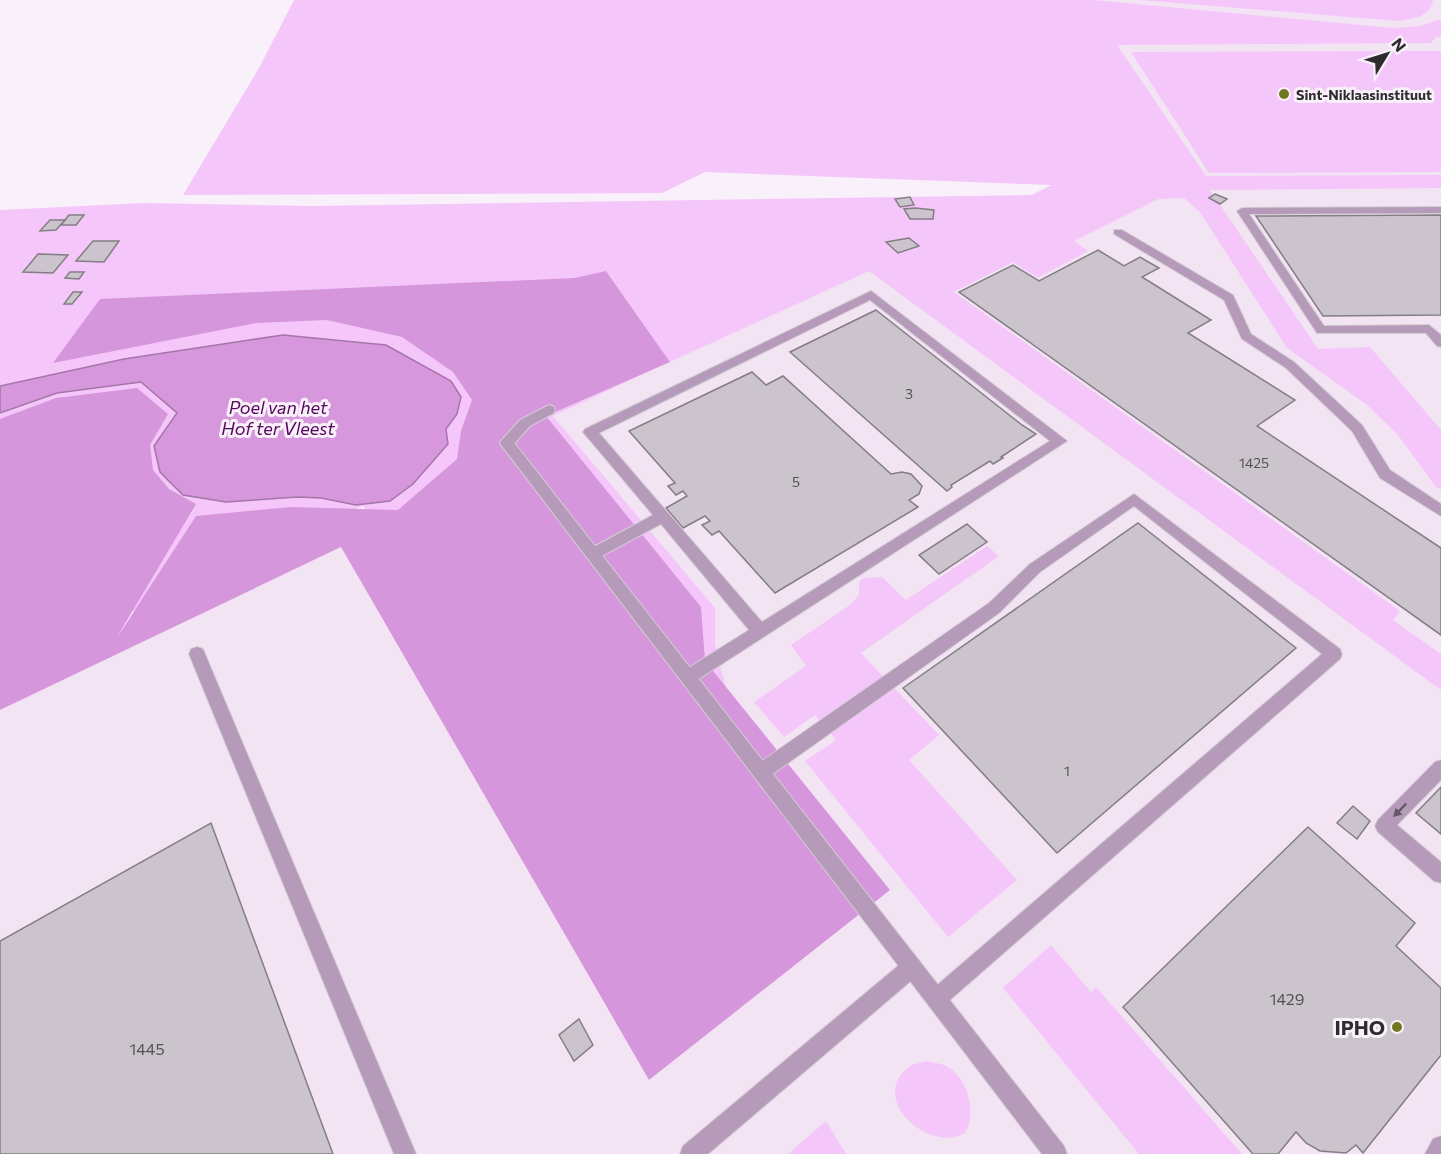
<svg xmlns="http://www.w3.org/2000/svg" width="1441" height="1154" font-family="Commissioner,sans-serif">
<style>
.built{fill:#f2e4f3}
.green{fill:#f5c6fa}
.forest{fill:#d596dc}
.water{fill:#d797dd;stroke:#a477a8;stroke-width:1.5}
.building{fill:#ccc4cd;stroke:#847d85;stroke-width:1.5}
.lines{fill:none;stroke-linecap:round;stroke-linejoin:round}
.lane-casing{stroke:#d4cdd5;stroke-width:2}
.street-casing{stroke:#d4cdd5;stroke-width:2}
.lane{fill:#b69ab9;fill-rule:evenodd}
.street{fill:#b69ab9;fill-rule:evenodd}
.oneway{fill:#645766}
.poi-dot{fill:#717720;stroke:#f9f1fa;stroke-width:2}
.labels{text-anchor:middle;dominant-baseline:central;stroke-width:6;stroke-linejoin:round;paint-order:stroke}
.far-poi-label{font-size:14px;font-weight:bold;fill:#2e2b2e;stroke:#f9f1fa;text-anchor:start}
.number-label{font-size:14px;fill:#565156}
.near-number-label{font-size:16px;fill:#565156}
.water-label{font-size:18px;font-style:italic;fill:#570660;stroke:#f9f1fa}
.near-poi-label{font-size:20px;font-weight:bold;fill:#2e2b2e;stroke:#f9f1fa;text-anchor:end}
</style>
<rect width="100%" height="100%" fill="#f9f1fa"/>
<polygon class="built" points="1052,0 1441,0 1441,1154 0,1154 0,710 341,547 649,1080 890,890 705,661 546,415 670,362 1054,184"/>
<g class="green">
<polygon points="294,0 1094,0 1392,28 1420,26 1441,19 1441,37 1436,37 1431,43 1117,45 1206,176 1441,175 1441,188 1210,190 1318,349 1370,347 1441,430 1441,490 1435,486 1398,435 1366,404 1287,348 1200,212 1184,198 1159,199 1074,241 1088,251 1038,278 1013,262 954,292 1400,611 1393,620 1441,654 1441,690 869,271 670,362 606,271 629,334 652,370 553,416 715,608 715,645 743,755 658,985 363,506 0,672 0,210 144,203 311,206 1032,195 1052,185 705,172 662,193 183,195 259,68"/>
<path d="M1140 0H1433C1430 17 1413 19 1399 21Z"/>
<polygon points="1441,51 1441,172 1209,173 1131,52"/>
<polygon points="987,546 999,556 861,653 939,735 909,760 1017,880 948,937 805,761 836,740 815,715 784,737 754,702 806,666 791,645 850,605 859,595 859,582 864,578 882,577 906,600"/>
<polygon points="1051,945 1091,992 1096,987 1242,1154 1139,1154 1003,988"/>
<path d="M926 1061C932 1063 939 1063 944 1065 967 1075 978 1112 965 1133 930 1154 867 1099 909 1067 912 1064 921 1063 926 1061Z"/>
<polygon points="826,1121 846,1154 788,1154"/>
</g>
<polygon class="forest" points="606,271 670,362 546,416 701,607 705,661 890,890 649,1080 341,547 0,710 0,419 56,398 137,388 168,414 150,445 153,470 169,489 196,504 116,639 196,516 291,507 398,510 457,459 461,431 472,400 453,372 402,337 327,320 256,323 53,363 100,299 575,278"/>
<polygon class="water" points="283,335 386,345 451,381 461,397 457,414 446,429 448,444 413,484 390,501 356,505 321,498 298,497 226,502 183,495 160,472 154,446 177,413 141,382 57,393 0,413 0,386 124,359"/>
<g class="building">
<polygon points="1215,194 1227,199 1220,204 1209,198"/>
<polygon points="910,197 914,205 900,207 895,199"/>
<polygon points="915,208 934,210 933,219 910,219 904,209"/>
<polygon points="69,215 84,215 76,225 61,225"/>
<polygon points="1441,215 1441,315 1323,316 1256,216"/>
<polygon points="50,220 65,220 56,230 40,231"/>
<polygon points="909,238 919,246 898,253 886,242"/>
<polygon points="93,241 119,241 104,262 76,261"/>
<polygon points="1098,250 1124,266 1140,257 1159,268 1142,277 1211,320 1188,333 1295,400 1257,426 1441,548 1441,635 959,292 1013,265 1039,281"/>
<polygon points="38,254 68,255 53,273 23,272"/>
<polygon points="70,272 84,272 79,279 65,278"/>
<polygon points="73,292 82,292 72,304 64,304"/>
<polygon points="876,310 1022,425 1036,434 1001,457 1003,458 993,464 990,461 951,485 952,487 947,491 790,352"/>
<polygon points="752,372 766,385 783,376 891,474 902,472 911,474 922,486 919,494 909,500 918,507 775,593 719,531 712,535 702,525 710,521 705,516 683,528 666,508 687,496 683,491 676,495 668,486 675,483 629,431"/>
<polygon points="1138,523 1296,648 1057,853 903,688"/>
<polygon points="967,524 987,542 939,574 919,555"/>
<polygon points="1441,787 1441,834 1416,813"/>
<polygon points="1353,806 1370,821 1357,839 1337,823"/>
<polygon points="211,823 333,1154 0,1154 0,941"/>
<polygon points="1308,827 1415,923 1396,946 1441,988 1441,1055 1363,1153 1356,1145 1346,1153 1320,1151 1306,1143 1296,1132 1278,1154 1253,1154 1123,1007"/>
<polygon points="579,1019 593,1045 574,1061 559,1035"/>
</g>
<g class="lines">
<defs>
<g id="lane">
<polygon points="1441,207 1441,213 1249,214 1324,326 1429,325 1441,335 1441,347 1437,346 1426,333 1317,333 1237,211 1242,208"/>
<polygon points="1114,230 1122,230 1233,295 1251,334 1294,362 1362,425 1390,470 1441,504 1441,516 1380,478 1352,431 1286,368 1242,339 1224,300 1114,234"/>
<path d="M871 291 1067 441 694 682 688 684 682 682 680 677 682 672 749 630 661 524 598 558H588L586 554 588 550 653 515 583 432 585 429ZM870 300 1050 441 762 622 599 433Z"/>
<polygon points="549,405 554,407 555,410 554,413 530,426 512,446 502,446 500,443 502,440 520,420"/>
<polygon points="1134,494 1340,649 1342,654 1340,659 943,1006 936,1009 929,1006 926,999 929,992 1322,654 1134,506 1040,572 999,613 767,778 761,780 755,778 752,772 755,766 989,603 1030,564"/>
<polygon points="197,647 203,649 205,654 416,1154 394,1154 189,654 191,649"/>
<polygon points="1441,760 1441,780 1397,825 1441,862 1441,883 1434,881 1378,832 1375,826 1378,820 1435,762"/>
<polygon points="912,957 919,960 922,967 919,974 708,1154 680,1154 683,1146 905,960"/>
<polygon points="1441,1136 1441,1154 1425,1154 1433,1139"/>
</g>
<polygon id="street" points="507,438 512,440 1064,1146 1067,1154 1042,1154 502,446 500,443 502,440"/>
</defs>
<use href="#lane" class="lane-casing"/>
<use href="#street" class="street-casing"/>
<use href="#lane" class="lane"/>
<use href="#street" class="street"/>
</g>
<defs><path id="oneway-solid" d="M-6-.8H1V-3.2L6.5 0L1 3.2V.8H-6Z" transform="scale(1.5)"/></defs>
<use class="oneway" href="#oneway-solid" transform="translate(1400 810) rotate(134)"/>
<g class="poi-dot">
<circle cx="1284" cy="94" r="6"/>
<circle cx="1397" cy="1027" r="6"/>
</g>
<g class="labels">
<g class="far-poi-label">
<text x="1296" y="94">Sint-Niklaasinstituut</text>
</g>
<g class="number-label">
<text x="909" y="393">3</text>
<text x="1254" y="462">1425</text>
<text x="796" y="481">5</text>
<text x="1067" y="770">1</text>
</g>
<g class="near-number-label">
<text x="1287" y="998">1429</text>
<text x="147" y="1048">1445</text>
</g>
<g class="water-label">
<text x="278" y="407">Poel van het<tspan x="278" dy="21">Hof ter Vleest</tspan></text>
</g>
<g class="near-poi-label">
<text x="1385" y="1027">IPHO</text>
</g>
</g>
<g transform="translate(1387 54) rotate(52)" stroke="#f9f1fa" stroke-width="4.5" paint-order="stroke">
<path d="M0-4.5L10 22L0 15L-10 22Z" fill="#2e2b2e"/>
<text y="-9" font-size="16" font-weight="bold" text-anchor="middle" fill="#2e2b2e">N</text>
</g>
</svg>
